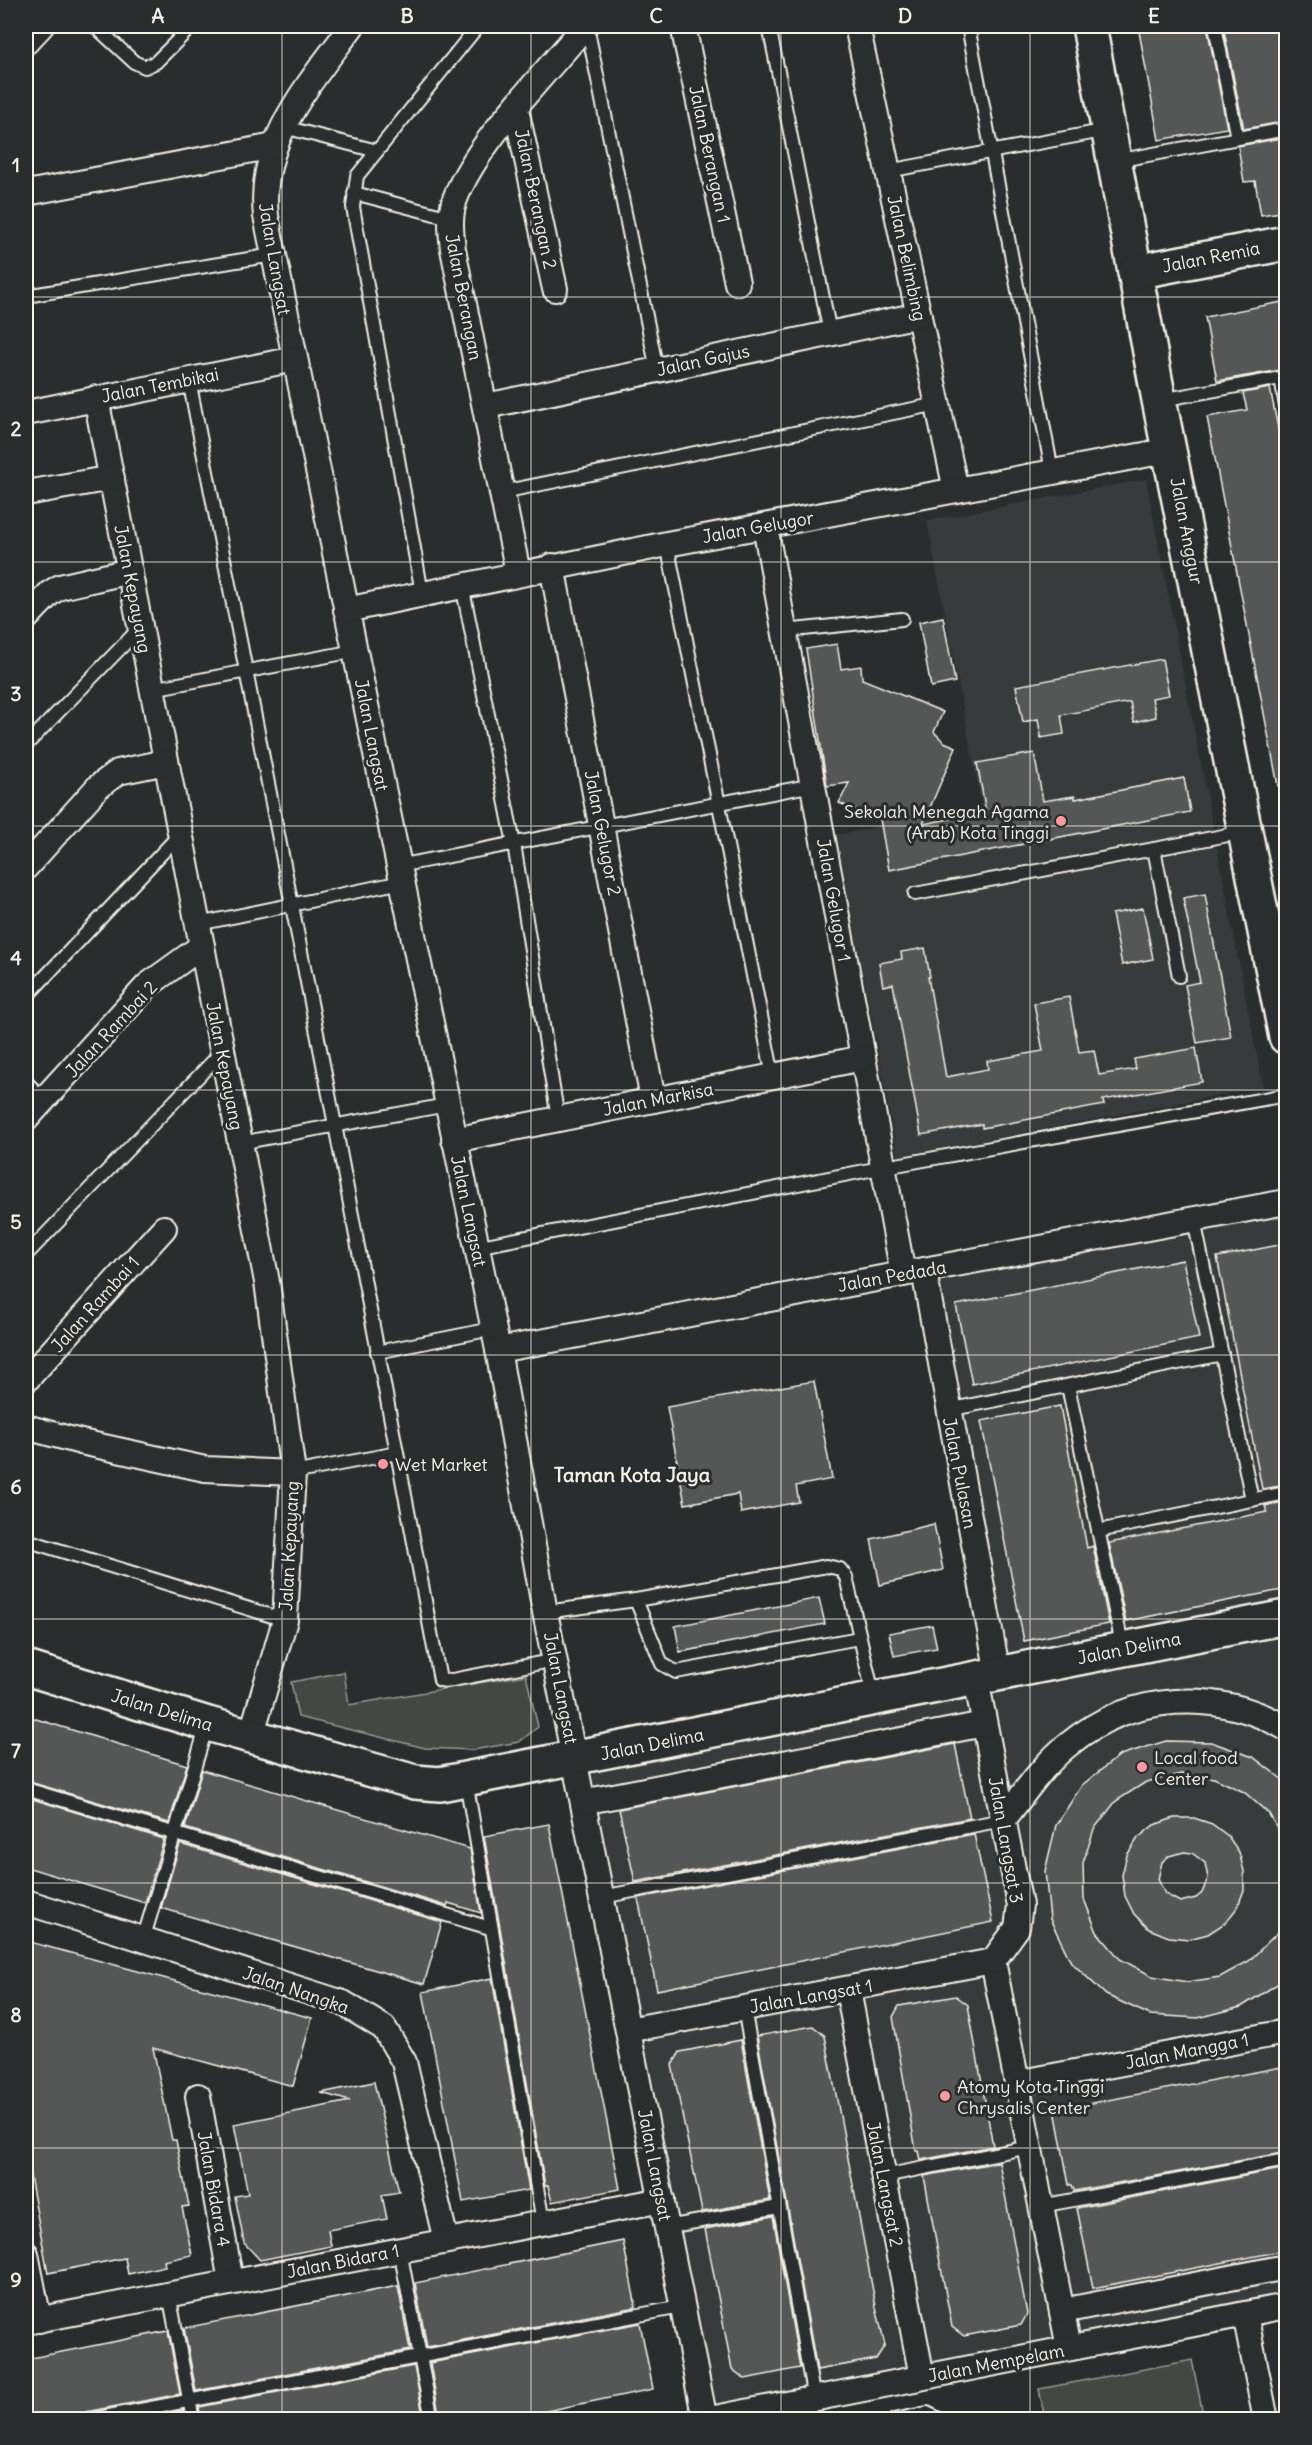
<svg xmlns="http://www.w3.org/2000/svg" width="1312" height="2445" font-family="Delius,sans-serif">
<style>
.built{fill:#373a3a}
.green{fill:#444645;stroke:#9c9c96;stroke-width:1.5}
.building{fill:#555756;stroke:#f4f1e8;stroke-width:1.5;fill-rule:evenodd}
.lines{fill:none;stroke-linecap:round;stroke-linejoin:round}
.lane-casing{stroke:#f4f1e8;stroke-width:16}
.street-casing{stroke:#f4f1e8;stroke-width:28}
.secondary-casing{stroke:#f4f1e8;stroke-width:38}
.lane{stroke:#2a2d2e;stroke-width:12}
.street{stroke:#2a2d2e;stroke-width:24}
.secondary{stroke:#2a2d2e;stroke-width:33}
.grid{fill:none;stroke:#f4f1e8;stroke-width:1.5;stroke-opacity:0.55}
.poi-dot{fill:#ff9aa2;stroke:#2a2d2e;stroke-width:2}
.labels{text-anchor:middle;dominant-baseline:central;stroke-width:6;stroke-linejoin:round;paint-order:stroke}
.street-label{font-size:18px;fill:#f4f1e8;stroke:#2a2d2e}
.poi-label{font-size:18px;fill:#f4f1e8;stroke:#2a2d2e;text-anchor:start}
.neighbourhood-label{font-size:20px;font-weight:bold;fill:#f4f1e8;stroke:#2a2d2e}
.neatline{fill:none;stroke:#f4f1e8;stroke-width:2}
.grid-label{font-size:20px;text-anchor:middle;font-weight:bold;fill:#f4f1e8}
</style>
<rect width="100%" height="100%" fill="#2a2d2e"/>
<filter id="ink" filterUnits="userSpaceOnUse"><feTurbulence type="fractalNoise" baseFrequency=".0167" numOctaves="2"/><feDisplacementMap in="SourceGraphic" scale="12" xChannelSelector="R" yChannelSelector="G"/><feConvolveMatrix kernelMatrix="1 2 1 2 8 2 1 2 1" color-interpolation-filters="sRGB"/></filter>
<g filter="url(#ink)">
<g class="built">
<polygon points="1146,479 1263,1087 898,1157 836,835 982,807 927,521"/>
<polygon points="1286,1194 1286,2315 697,2419 564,1745 988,1664 914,1263"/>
</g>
<g class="green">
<polygon points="344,1672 349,1705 526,1675 538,1727 519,1742 473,1750 425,1748 298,1717 291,1682"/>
<polygon points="1192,2360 1204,2419 1045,2419 1039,2389"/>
</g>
<g class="building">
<polygon points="1138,26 1207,26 1227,128 1159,140"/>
<polygon points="1223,26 1284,26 1287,41 1287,121 1244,129"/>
<polygon points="1287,137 1287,211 1261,215 1255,181 1244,182 1238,146"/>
<polygon points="1287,301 1287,369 1217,381 1205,317"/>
<polygon points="1270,388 1287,473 1287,786 1278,786 1207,417 1247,410 1243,393"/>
<polygon points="943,617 955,682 931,687 919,622"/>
<polygon points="837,644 841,669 861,666 862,679 943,712 934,732 944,742 956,747 923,824 986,812 977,763 1034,753 1043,801 1075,796 1075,799 1184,778 1190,812 889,870 880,819 839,803 849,783 827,786 806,649"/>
<polygon points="1162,659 1169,695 1152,698 1156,717 1134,722 1130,702 1061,715 1064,734 1041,738 1038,719 1023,722 1016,686"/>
<polygon points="1205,894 1231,1037 1197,1043 1185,985 1200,982 1183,898"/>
<polygon points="1143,908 1153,959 1122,965 1112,914"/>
<polygon points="925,948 930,977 928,977 946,1077 988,1069 987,1061 1043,1051 1034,1003 1069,997 1079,1052 1094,1050 1099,1075 1136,1069 1134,1059 1196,1048 1202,1082 1103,1100 1104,1105 982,1128 982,1124 921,1135 893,984 883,986 879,963 902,959 901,952"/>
<polygon points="1279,1245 1287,1250 1287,1485 1262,1489 1217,1257"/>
<polygon points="1183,1260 1199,1338 972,1384 956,1305"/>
<polygon points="814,1381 832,1479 796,1486 799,1502 741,1513 738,1494 685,1504 667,1407"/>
<polygon points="1060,1406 1087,1548 1093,1546 1109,1624 1024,1641 981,1421"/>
<polygon points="1287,1501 1287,1589 1126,1621 1109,1543 1267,1512 1265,1506"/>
<polygon points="934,1524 943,1570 880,1585 871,1539"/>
<polygon points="819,1598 825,1624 680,1652 675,1626"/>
<polygon points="932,1625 937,1648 894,1656 889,1633"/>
<polygon points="26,1716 187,1765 169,1823 26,1781"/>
<polygon points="1166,1741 1211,1742 1253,1757 1287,1783 1287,1845 1269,1814 1244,1792 1214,1778 1181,1774 1146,1782 1116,1801 1094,1829 1083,1863 1084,1899 1097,1932 1120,1959 1152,1976 1187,1982 1220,1977 1249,1961 1287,1923 1287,1974 1279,1983 1241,2007 1198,2018 1150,2015 1106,1995 1071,1962 1050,1919 1045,1871 1056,1825 1082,1785 1120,1755"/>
<polygon points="955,1744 970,1818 635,1882 619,1809"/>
<polygon points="202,1770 470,1849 481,1913 448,1903 447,1906 185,1828"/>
<polygon points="26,1797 164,1839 145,1903 26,1867"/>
<path d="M1174 1818H1194L1212 1824 1228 1836 1239 1852 1244 1871V1890L1237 1908 1225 1923 1208 1934 1189 1939 1169 1937 1149 1929 1134 1914 1125 1896 1122 1875 1127 1855 1138 1838 1154 1825ZM1184 1852 1192 1853 1205 1863 1208 1878 1202 1893 1196 1898 1180 1902 1165 1894 1158 1879 1162 1862 1169 1856Z"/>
<polygon points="549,1824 620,2189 552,2202 548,2186 545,2186 484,1836"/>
<polygon points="974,1834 993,1922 657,1990 638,1898"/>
<polygon points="180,1844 442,1922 424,1984 161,1908"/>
<polygon points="26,1941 312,2018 293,2086 153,2048 172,2140 176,2140 189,2206 182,2207 192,2255 164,2261 165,2266 128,2274 125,2258 48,2273 26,2155"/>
<polygon points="492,1978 529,2190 463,2202 423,1992"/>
<polygon points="956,1996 968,2005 993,2146 921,2160 919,2151 916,2151 893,2017 899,2006"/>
<polygon points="813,2026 825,2036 876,2307 885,2345 876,2359 817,2370 757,2036"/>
<polygon points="741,2040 770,2200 702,2212 672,2065 680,2052"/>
<polygon points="1287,2066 1287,2152 1074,2191 1072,2185 1069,2185 1055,2110"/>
<polygon points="374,2082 399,2192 382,2195 387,2219 328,2230 331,2246 260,2260 244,2243 235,2196 248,2194 234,2124 350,2101 321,2093"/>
<polygon points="999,2162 1027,2314 1021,2325 964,2336 952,2327 924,2176"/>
<polygon points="1287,2168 1287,2250 1093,2288 1077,2208"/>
<polygon points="773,2216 800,2368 745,2379 732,2369 705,2229"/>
<polygon points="623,2241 636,2307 427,2347 415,2283"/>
<polygon points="398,2286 410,2350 196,2391 184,2328"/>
<polygon points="640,2323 653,2389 503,2420 440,2420 430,2363"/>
<polygon points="168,2331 180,2394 86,2412 80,2420 26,2420 26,2359"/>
<polygon points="414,2366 424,2420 201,2420 199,2407"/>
<polygon points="183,2410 184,2420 135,2420"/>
</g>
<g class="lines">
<defs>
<g id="lane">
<polyline points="95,26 134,62 145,67 156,62 192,26"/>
<polyline points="587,26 657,370"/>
<polyline points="769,26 830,333"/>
<polyline points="968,26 1052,471"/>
<polyline points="1215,26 1237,138"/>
<polyline points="284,127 377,151"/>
<polyline points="1116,161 1286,129"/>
<polyline points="888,171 1108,130"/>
<polyline points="354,193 450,218"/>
<polyline points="26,296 273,255"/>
<polyline points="1281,378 1286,407"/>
<polyline points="189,380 335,1125 440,1680 447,1681 556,1660"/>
<polyline points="1161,400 1286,377"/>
<polyline points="502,492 938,404"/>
<polyline points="667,544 773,1076"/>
<polyline points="462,585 514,844 558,1119"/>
<polyline points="422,593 353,207 357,176 478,26"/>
<polyline points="784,631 902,619"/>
<polyline points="152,689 355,651"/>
<polyline points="26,745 140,628"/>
<polyline points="1154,849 1179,976"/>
<polyline points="398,866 813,785"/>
<polyline points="915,894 1244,832"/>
<polyline points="198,924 402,882"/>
<polyline points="26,997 180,834"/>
<polyline points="26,1082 43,1099"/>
<polyline points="240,1143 447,1105"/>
<polyline points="1194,1220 1252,1500"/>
<polyline points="476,1247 885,1167 1286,1095"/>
<polyline points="26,1255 222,1052"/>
<polyline points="377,1352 492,1329"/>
<polyline points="1068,1386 1123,1649"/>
<polyline points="948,1410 1222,1354"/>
<polyline points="293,1473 397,1453"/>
<polyline points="1098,1531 1286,1493"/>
<polyline points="26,1540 285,1620"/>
<polyline points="636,1600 662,1664 676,1672 859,1638"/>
<polyline points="545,1612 636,1600 827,1566 840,1569 846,1577 874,1698"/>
<polyline points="466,1781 543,2222"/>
<polyline points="26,1789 490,1928"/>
<polyline points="602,1897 1003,1820"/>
<polyline points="143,1940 207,1725"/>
<polyline points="744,2008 814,2399"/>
<polyline points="884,2176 1029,2147"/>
<polyline points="1041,2206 1286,2160"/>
<polyline points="667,2227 779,2207"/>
<polyline points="400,2250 432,2420"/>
<polyline points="169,2294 193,2420"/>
<polyline points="88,2420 681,2307"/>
<polyline points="894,2420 927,2413 941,2420"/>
</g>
<g id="street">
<path d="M352 26C311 82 257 141 266 216L498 1350 545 1612 705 2420"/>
<polyline points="683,26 737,283"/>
<polyline points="857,26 956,490"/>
<polyline points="26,42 41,26"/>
<polyline points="516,109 555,289"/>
<polyline points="26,191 32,192 274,146"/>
<polyline points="96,398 267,1282 293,1473 285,1620 251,1736"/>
<polyline points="486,406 919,315"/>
<polyline points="26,413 295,359"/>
<polyline points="26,493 112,478"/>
<polyline points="765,526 903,1274"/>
<polyline points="552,566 653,1100"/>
<path d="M518 573 453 249C451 232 449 216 455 199 476 143 546 73 585 26"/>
<polyline points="346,610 667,544 1171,450"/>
<polyline points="26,618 50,593 60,587 130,571"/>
<polyline points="26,867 98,787 118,772 166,762"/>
<polyline points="26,1119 148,985 202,946"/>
<polyline points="454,1140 863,1058"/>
<polyline points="924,1271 998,1674"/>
<polyline points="498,1350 1286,1202"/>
<polyline points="26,1380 164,1228"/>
<polyline points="26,1427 81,1442 205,1469 293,1473"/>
<polyline points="976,1679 1020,1905 1017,1928 993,1961 1069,2348"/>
<polyline points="583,1802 984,1724"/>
<path d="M1003 1820C1024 1794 1043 1764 1069 1744 1131 1693 1217 1688 1286 1728"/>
<polyline points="26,1902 343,2003 384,2028 404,2062 446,2241"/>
<polyline points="848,1990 922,2377"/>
<polyline points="628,2030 993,1961"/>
<polyline points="1017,2083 1286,2032"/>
<polyline points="198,2096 231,2282"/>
<polyline points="26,2254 39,2320"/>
<polyline points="1062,2311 1286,2267"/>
<polyline points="1245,2314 1266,2420"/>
<polyline points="26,2322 662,2200"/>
<polyline points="705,2420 1286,2306"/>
</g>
<g id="secondary">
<polyline points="1089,26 1159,400 1286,1037"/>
<polyline points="1135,272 1286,243"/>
<polyline points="26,1668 208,1724 415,1782 440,1784 1286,1617"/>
</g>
</defs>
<use href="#lane" class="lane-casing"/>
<use href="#street" class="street-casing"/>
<use href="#secondary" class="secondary-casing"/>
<use href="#lane" class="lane"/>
<use href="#street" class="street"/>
<use href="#secondary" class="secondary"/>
</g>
</g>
<path class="grid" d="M282 26V2420M531 26V2420M781 26V2420M1030 26V2420M26 297H1286M26 562H1286M26 826H1286M26 1090H1286M26 1355H1286M26 1619H1286M26 1883H1286M26 2148H1286"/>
<g class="poi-dot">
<circle cx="1061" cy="821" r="6"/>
<circle cx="383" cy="1464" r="6"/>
<circle cx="1142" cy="1767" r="6"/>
<circle cx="945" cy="2096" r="6"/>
</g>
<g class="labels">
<g class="street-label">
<text transform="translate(710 154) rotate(78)">Jalan Berangan 1</text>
<text transform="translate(536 199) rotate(78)">Jalan Berangan 2</text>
<text transform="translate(1211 257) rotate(-11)">Jalan Remia</text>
<text transform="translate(907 258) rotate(78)">Jalan Belimbing</text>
<text transform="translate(275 259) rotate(80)">Jalan Langsat</text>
<text transform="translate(464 297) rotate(79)">Jalan Berangan</text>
<text transform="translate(703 360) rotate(-12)">Jalan Gajus</text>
<text transform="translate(160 385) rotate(-11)">Jalan Tembikai</text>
<text transform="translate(758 527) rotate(-10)">Jalan Gelugor</text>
<text transform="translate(1187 531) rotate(79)">Jalan Anggur</text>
<text transform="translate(133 589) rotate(79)">Jalan Kepayang</text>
<text transform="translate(372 735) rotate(79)">Jalan Langsat</text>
<text transform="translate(603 833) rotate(79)">Jalan Gelugor 2</text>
<text transform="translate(834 900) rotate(80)">Jalan Gelugor 1</text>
<text transform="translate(111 1029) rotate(-47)">Jalan Rambai 2</text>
<text transform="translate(225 1066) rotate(79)">Jalan Kepayang</text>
<text transform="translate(658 1099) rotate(-11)">Jalan Markisa</text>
<text transform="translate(469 1211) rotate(78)">Jalan Langsat</text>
<text transform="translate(892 1276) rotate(-10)">Jalan Pedada</text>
<text transform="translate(95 1304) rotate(-48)">Jalan Rambai 1</text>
<text transform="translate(960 1473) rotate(79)">Jalan Pulasan</text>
<text transform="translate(289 1546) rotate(-87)">Jalan Kepayang</text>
<text transform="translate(1129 1648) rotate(-11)">Jalan Delima</text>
<text transform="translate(561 1688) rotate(79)">Jalan Langsat</text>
<text transform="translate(162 1710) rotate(17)">Jalan Delima</text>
<text transform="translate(652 1744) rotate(-11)">Jalan Delima</text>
<text transform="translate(1006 1840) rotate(80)">Jalan Langsat 3</text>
<text transform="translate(296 1990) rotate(19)">Jalan Nangka</text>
<text transform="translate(811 1996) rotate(-10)">Jalan Langsat 1</text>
<text transform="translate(1187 2051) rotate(-11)">Jalan Mangga 1</text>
<text transform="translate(655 2165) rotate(79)">Jalan Langsat</text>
<text transform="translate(885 2184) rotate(79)">Jalan Langsat 2</text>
<text transform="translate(214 2189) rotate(80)">Jalan Bidara 4</text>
<text transform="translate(343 2261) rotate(-11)">Jalan Bidara 1</text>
<text transform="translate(996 2363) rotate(-11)">Jalan Mempelam</text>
</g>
<g class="poi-label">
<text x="1049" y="811" text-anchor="end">Sekolah Menegah Agama<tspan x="1049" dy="21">(Arab) Kota Tinggi</tspan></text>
<text x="395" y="1464">Wet Market</text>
<text x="1154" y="1757">Local food<tspan x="1154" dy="21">Center</tspan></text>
<text x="957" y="2086">Atomy Kota Tinggi<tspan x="957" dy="21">Chrysalis Center</tspan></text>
</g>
<g class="neighbourhood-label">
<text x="632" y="1474">Taman Kota Jaya</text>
</g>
</g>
<rect width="1312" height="2445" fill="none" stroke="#2a2d2e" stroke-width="66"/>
<rect x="33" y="33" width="1246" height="2379" class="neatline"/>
<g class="grid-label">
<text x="158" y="23">A</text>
<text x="407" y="23">B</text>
<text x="656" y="23">C</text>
<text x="905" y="23">D</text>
<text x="1154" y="23">E</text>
<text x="16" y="172">1</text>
<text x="16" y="436">2</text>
<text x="16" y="701">3</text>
<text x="16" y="965">4</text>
<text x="16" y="1229">5</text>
<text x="16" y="1494">6</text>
<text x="16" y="1758">7</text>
<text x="16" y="2022">8</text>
<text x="16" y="2287">9</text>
</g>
</svg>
